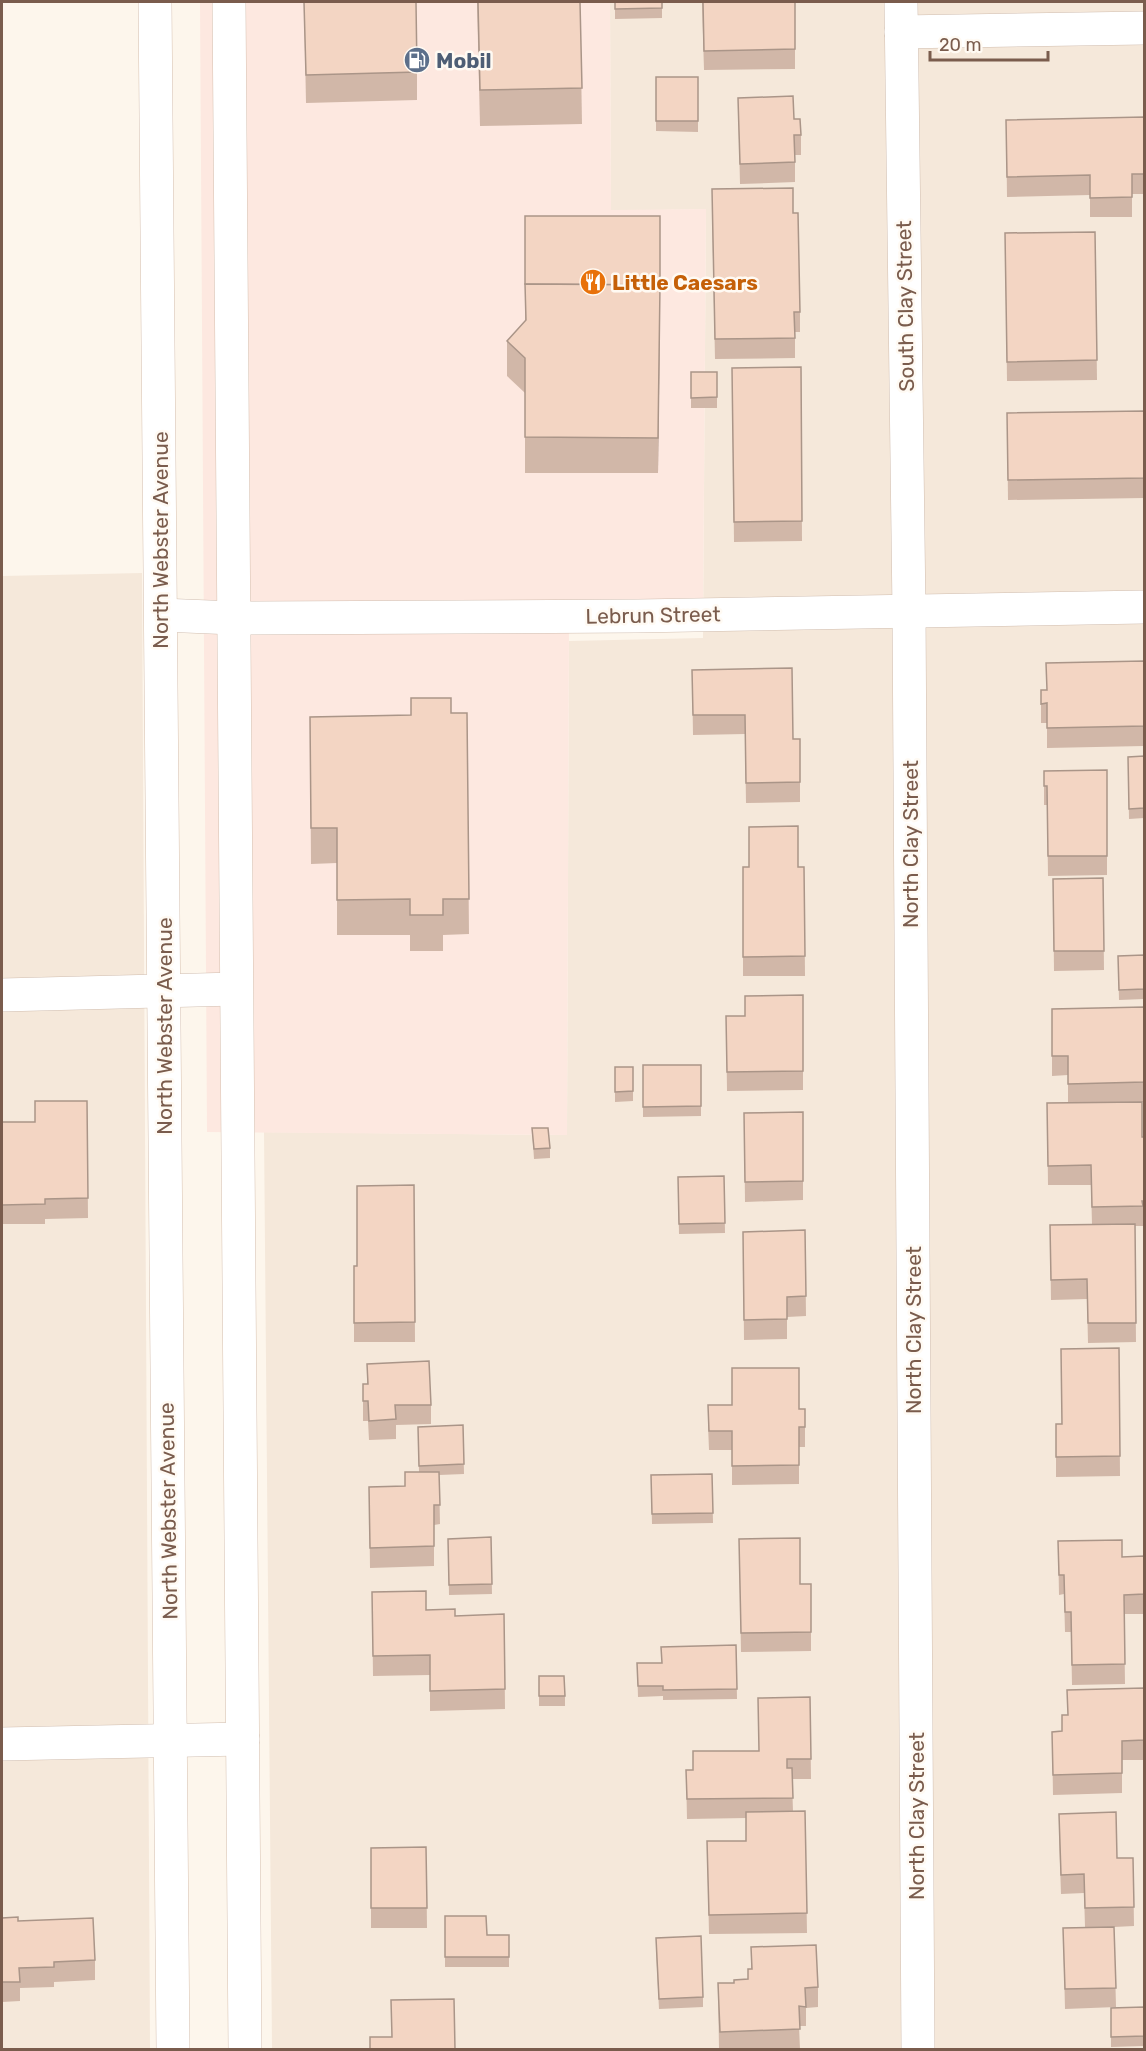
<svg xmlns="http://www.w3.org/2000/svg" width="1146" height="2051" font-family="Rubik,sans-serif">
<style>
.residential{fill:#f5e8da}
.commercial{fill:#fde8e0}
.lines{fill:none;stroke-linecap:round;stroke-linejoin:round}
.street-casing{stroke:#d1beb0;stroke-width:34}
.secondary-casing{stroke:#d6c0b0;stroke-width:34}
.street{stroke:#fff;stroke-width:33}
.secondary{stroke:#fff;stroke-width:33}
.wall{fill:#d1b7a8}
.shaded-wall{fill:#aa9588}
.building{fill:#f3d5c3;stroke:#aa9588;stroke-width:1.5}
.labels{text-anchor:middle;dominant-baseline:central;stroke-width:5;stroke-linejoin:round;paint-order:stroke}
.service-label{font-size:21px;font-weight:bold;fill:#4e5e75;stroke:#fffaf3;text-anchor:start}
.food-label{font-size:21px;font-weight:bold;fill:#c56008;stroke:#fffaf3;text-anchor:start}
.street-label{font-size:21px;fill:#7a5c4d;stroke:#fffaf3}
</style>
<rect width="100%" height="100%" fill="#fdf6ec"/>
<g class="residential">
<polygon points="610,2 1144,2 1144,2049 272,2049 264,1132 567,1135 569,641 703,638 706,209 611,211"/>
<polygon points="142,573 150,2049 2,2049 2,576"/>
</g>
<polygon class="commercial" points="200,2 610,2 611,210 706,209 703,615 569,618 567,1135 207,1132"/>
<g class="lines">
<defs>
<g id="street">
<polyline points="901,2 909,611 918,2050"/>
<polyline points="901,32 1144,28"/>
<polyline points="161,615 234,618 638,616 1144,607"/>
<polyline points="2,995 236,989"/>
<polyline points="2,1744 243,1739"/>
</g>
<g id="secondary">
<polyline points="155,2 173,2050"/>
<polyline points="229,2 245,2050"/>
</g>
</defs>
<use href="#street" class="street-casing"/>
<use href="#secondary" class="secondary-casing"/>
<use href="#street" class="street"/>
<use href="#secondary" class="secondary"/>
</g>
<g class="wall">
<polygon points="304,2 417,72 417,100 306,103"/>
<polygon points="477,2 580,2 582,124 480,126"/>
<polygon points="615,2 662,2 662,18 615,19"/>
<polygon points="702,2 795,2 795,69 704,70"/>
<polygon points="656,77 698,77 698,132 656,131"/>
<polygon points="738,98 794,119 801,135 801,155 795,155 795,182 740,184"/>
<polygon points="1144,117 1144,194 1132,194 1132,217 1090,217 1090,195 1007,197 1006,120"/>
<polygon points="712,209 793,213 800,312 800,332 795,332 795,358 715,359"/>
<polygon points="525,216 660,216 658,473 525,473 525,393 507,376 507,341 525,321"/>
<polygon points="1095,232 1097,380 1007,381 1005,233"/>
<polygon points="801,367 802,541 734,542 732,368"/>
<rect x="691" y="372" width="26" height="36"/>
<polygon points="1144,411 1144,498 1008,500 1007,413"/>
<polygon points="1144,661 1144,746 1047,748 1047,723 1041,723 1041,690 1046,690"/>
<polygon points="692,670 793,739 800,739 800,802 746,803 745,734 693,735"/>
<polygon points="451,713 467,713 469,934 443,935 443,951 410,951 410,935 337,935 337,863 311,864 310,717 411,715"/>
<polygon points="1144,756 1144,818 1129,819 1128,757"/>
<polygon points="1107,770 1107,875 1048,876 1047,805 1044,805 1044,771"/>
<polygon points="743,867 804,867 805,976 743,976"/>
<polygon points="1103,878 1104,970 1054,971 1053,879"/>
<polygon points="1144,955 1144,999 1119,1000 1118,956"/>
<polygon points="803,995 803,1090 727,1091 726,1016 745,1016"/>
<polygon points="1144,1007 1144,1102 1142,1102 1142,1137 1144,1137 1144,1221 1143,1221 1143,1226 1135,1226 1136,1342 1088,1343 1087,1299 1051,1300 1050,1225 1092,1225 1091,1185 1048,1185 1047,1103 1068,1103 1068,1075 1052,1076 1052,1009"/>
<polygon points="643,1065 701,1065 701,1116 643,1117"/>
<polygon points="615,1067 633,1067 633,1101 615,1102"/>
<polygon points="87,1101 88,1218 45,1219 45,1224 2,1224 2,1122 35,1122"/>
<polygon points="803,1112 803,1200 745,1202 744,1113"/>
<polygon points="532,1128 550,1148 550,1158 534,1159"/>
<polygon points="724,1176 725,1233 679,1234 678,1177"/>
<polygon points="414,1185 415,1342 354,1342 354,1266 357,1266"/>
<polygon points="805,1230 806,1316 787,1317 787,1339 744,1340 743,1232"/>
<polygon points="1119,1348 1120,1476 1056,1477 1056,1424 1062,1424"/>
<polygon points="367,1364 431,1405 431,1424 396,1425 396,1439 369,1440 368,1421 363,1421 363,1384 367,1384"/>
<polygon points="799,1409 805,1409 805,1447 799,1447 799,1484 732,1485 732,1450 709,1450 708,1425"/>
<polygon points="463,1425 464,1474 439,1475 440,1524 434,1525 434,1566 370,1568 369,1487 405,1486 419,1472 418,1427"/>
<polygon points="712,1474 713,1523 652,1524 651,1475"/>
<polygon points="491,1537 492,1594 449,1595 448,1539"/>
<polygon points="739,1539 800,1584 811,1584 811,1651 741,1652"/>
<polygon points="1058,1541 1122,1557 1144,1556 1144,1614 1124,1614 1125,1684 1072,1685 1071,1632 1065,1632 1064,1594 1059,1595"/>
<polygon points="372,1592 426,1610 455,1616 504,1614 505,1709 430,1711 430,1675 373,1676"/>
<polygon points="736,1645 737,1699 663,1700 663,1696 638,1697 637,1663 661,1663"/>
<polygon points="539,1676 565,1696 565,1706 539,1706"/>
<polygon points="1144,1688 1144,1760 1122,1760 1122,1793 1053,1795 1052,1732 1062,1731 1067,1715"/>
<polygon points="810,1697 811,1779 792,1779 793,1812 805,1811 807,1933 709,1934 707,1841 746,1841 746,1818 687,1819 686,1770 693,1770 759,1751"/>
<polygon points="1059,1833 1117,1858 1133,1858 1134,1926 1114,1927 1116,2007 1065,2009 1063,1928 1085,1927 1084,1893 1061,1894"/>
<polygon points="426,1847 427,1928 371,1928 371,1848"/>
<polygon points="445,1916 487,1935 509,1935 509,1967 445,1967"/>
<polygon points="2,1918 18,1921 95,1960 95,1980 54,1982 54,1987 20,1988 20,2001 2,2002"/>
<polygon points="751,1947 818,1987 818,2007 806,2008 806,2026 799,2026 800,2049 719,2049 718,1983 734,1983 748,1979 751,1969"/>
<polygon points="656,1948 703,1997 703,2007 659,2009"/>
<polygon points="1144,2007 1144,2046 1111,2047 1111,2008"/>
</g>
<polygon class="shaded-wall" points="660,285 660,320 658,473 658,438"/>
<g class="building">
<polygon points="304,2 416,2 417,72 306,75"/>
<polygon points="478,2 580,2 582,88 480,90"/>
<polygon points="615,2 662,2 662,8 615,9"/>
<polygon points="703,2 795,2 795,49 704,51"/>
<rect x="656" y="77" width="42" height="44"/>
<polygon points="793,96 794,119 800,119 801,135 794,135 795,162 740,164 738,98"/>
<polygon points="1144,117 1144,174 1132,174 1132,197 1090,198 1090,175 1007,177 1006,120"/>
<polygon points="793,188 793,213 798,213 800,312 794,312 795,338 715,339 712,189"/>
<polygon points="525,216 660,216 660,292 660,285 525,284"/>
<polygon points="1095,232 1097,360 1007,362 1005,233"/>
<polygon points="525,284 660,285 658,438 525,437 525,358 507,341 526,320"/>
<polygon points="801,367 802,521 734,522 732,368"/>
<polygon points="691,372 717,372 717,397 691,398"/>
<polygon points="1144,411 1144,478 1008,480 1007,413"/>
<polygon points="1144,661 1144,726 1047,728 1047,703 1041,704 1041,690 1047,690 1046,663"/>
<polygon points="792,668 793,739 800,739 800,782 746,783 745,715 693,715 692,670"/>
<polygon points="411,698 451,698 451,713 467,713 469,899 443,899 443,915 410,915 410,899 337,900 337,828 311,828 310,717 411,715"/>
<polygon points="1144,756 1144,808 1129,809 1128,757"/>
<polygon points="1107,770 1107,856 1048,856 1047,786 1044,786 1044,771"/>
<polygon points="798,826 798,867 804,867 805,956 743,957 743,867 749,867 749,827"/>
<polygon points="1103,878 1104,951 1054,951 1053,879"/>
<polygon points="1144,955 1144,989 1119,990 1118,956"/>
<polygon points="803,995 803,1071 727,1072 726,1016 745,1016 745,996"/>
<polygon points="1144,1007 1144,1082 1068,1084 1068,1056 1052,1056 1052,1009"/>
<polygon points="643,1065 701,1065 701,1106 643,1107"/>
<polygon points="615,1067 633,1067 633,1091 615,1092"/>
<polygon points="35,1101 87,1101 88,1198 45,1199 45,1204 2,1205 2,1122 35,1122"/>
<polygon points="1142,1102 1142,1137 1144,1137 1144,1201 1142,1201 1143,1206 1092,1207 1091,1165 1048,1166 1047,1103"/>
<polygon points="803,1112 803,1181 745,1182 744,1113"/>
<polygon points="532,1128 548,1128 550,1148 534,1149"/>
<polygon points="724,1176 725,1223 679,1224 678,1177"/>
<polygon points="414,1185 415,1322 354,1323 354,1266 357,1266 357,1186"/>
<polygon points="1135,1224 1136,1323 1088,1323 1087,1279 1051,1280 1050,1225"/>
<polygon points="805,1230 806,1296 787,1297 787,1319 744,1320 743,1232"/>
<polygon points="1119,1348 1120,1456 1056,1457 1056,1424 1062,1424 1061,1349"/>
<polygon points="429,1361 431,1405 395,1405 396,1419 369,1421 368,1401 363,1401 363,1384 368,1384 367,1364"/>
<polygon points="732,1368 799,1368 799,1409 805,1409 805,1427 799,1427 799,1465 732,1466 732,1431 709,1431 708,1405 732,1405"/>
<polygon points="463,1425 464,1464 419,1466 418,1427"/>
<polygon points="405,1472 439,1472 440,1505 434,1505 434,1546 370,1548 369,1487 405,1486"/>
<polygon points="712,1474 713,1513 652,1514 651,1475"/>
<polygon points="491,1537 492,1584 449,1585 448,1539"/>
<polygon points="800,1538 800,1584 811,1584 811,1632 741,1633 739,1539"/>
<polygon points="1122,1540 1122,1557 1144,1556 1144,1594 1124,1595 1125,1664 1072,1665 1071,1612 1065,1612 1064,1575 1059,1575 1058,1541"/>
<polygon points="426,1591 426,1610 455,1609 455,1616 504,1614 505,1689 430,1691 430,1655 373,1656 372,1592"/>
<polygon points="736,1645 737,1689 663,1690 663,1686 638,1686 637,1663 662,1663 661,1647"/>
<polygon points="539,1676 564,1676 565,1696 539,1696"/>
<polygon points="1144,1688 1144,1740 1122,1741 1122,1773 1053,1775 1052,1732 1062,1731 1062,1715 1068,1715 1067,1690"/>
<polygon points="810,1697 811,1759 787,1759 787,1768 792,1768 793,1798 687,1799 686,1770 693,1770 693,1751 759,1751 758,1698"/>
<polygon points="805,1811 807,1913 709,1915 707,1841 746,1841 746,1812"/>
<polygon points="1116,1812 1117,1858 1133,1858 1134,1907 1085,1908 1084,1874 1061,1875 1059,1814"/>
<polygon points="426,1847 427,1908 371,1908 371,1848"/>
<polygon points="445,1916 486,1916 487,1935 509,1935 509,1957 445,1957"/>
<polygon points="18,1917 18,1921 93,1918 95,1960 54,1962 54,1967 19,1968 20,1982 2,1982 2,1918"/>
<polygon points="1114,1927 1116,1988 1065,1989 1063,1928"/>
<polygon points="701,1936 703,1997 659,1999 656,1938"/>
<polygon points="816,1945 818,1987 805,1988 806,2007 799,2006 800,2029 720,2032 718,1983 734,1983 734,1980 748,1979 748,1969 752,1969 751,1947"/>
<polygon points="454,1999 455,2049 370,2049 370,2037 392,2037 391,2000"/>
<polygon points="1144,2007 1144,2036 1111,2037 1111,2008"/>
</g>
<defs>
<symbol id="fuel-disc" viewBox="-11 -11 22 22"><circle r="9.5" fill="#5c6f8a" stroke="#fffaf3"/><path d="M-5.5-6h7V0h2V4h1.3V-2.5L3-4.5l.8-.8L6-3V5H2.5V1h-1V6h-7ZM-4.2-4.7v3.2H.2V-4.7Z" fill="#fff"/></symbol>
<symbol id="restaurant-disc" viewBox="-11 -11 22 22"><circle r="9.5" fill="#e8710a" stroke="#fffaf3"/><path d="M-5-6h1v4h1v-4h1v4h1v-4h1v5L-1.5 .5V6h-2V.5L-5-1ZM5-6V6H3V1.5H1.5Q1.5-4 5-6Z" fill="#fff"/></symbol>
</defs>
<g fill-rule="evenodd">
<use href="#fuel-disc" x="402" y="45" width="30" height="30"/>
<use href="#restaurant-disc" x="578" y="267" width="30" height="30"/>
</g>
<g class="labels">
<g class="service-label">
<text x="436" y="60">Mobil</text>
</g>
<g class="food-label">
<text x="612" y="282">Little Caesars</text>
</g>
<g class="street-label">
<text transform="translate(905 306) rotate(-91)">South Clay Street</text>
<text transform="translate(160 540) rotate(-90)">North Webster Avenue</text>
<text transform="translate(653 615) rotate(-1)">Lebrun Street</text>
<text transform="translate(910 844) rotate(-90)">North Clay Street</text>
<text transform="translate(164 1026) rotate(-90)">North Webster Avenue</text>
<text transform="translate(913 1330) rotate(-90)">North Clay Street</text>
<text transform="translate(168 1511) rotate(-91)">North Webster Avenue</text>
<text transform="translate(916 1816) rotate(-90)">North Clay Street</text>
</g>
</g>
<rect width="1146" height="2051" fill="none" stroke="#7a5c4d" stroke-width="6"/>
<path d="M930 51v9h118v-9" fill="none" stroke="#7a5c4d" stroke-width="3"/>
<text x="939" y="51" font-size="18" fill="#7a5c4d" stroke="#fffaf3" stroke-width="4.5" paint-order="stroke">20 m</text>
</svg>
